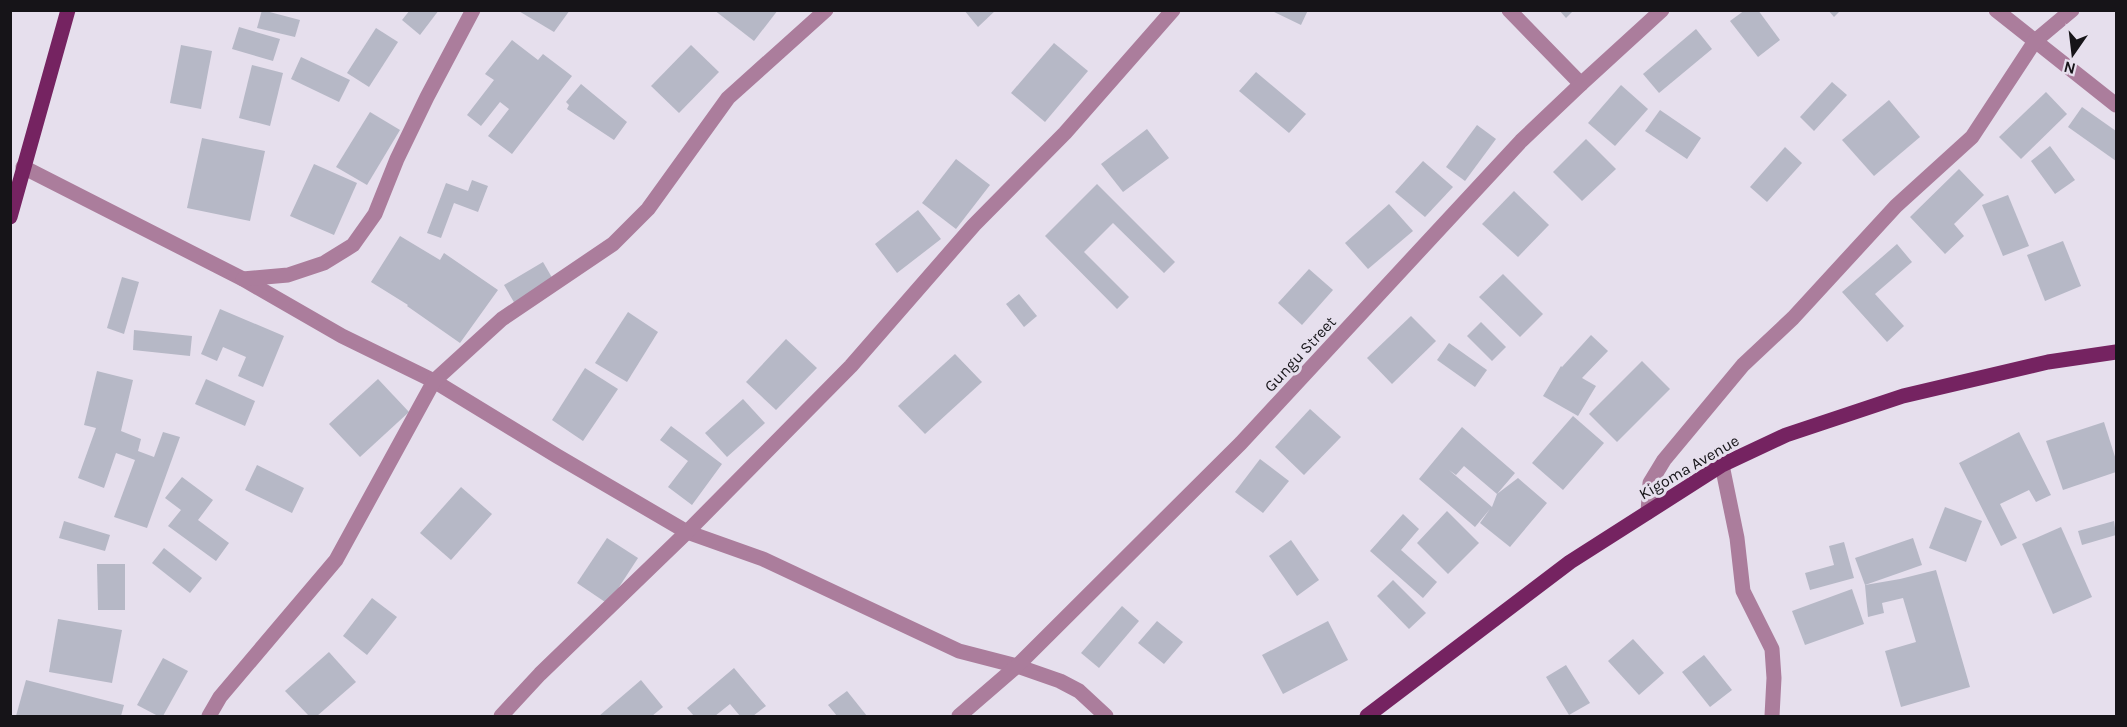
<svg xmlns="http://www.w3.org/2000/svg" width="2127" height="727" font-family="Karla,sans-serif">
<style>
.building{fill:#b6b8c6;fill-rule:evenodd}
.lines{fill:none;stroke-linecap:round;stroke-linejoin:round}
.street{stroke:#ab7d9c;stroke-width:15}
.primary{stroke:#752361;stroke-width:15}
.labels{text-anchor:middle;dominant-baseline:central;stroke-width:6;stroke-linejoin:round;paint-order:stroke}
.street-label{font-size:16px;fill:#161418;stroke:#e6dfed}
</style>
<rect width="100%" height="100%" fill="#e6dfed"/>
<g class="building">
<polygon points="262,10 300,20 295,37 257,28"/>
<polygon points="410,10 439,10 420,35 402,20"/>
<polygon points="517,10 570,10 554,32"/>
<polygon points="714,10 778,10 754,41"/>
<polygon points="964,10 996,10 978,27"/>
<polygon points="1270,10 1308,10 1301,25"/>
<polygon points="1559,10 1574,10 1566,18"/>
<polygon points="1745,10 1758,10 1780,40 1758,57 1730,21"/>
<polygon points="1828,10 1841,10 1834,17"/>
<polygon points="239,27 280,39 273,61 232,49"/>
<polygon points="376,28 398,42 369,87 347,73"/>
<polygon points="1696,29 1712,49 1659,93 1643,74"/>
<polygon points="512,40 538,60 543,54 572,76 512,154 488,136 509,109 500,102 481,126 467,115 494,80 485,74"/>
<polygon points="1054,43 1088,71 1045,122 1011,93"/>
<polygon points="181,45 212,51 201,109 170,103"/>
<polygon points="691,45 719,72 679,113 651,86"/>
<polygon points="301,57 350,80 339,102 291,79"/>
<polygon points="252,65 283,73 270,126 239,118"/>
<polygon points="1256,72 1306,114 1289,133 1239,91"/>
<polygon points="1832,82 1847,95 1814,131 1800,117"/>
<polygon points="581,84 627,122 614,140 567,109 569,105 566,102"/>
<polygon points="1621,85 1648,109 1615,146 1588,123"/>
<polygon points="2046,92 2067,114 2021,159 1999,137"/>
<polygon points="1889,100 1920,137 1874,176 1842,140"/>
<polygon points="2082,107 2116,131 2116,161 2068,127"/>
<polygon points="1660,110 1701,138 1687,159 1645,131"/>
<polygon points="370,112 400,130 367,185 336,167"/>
<polygon points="1477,125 1496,139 1465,181 1446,167"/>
<polygon points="1147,129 1169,158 1123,192 1101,164"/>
<polygon points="202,138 265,151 250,221 187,208"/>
<polygon points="1586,139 1616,169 1582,201 1553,172"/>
<polygon points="2050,146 2075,180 2055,194 2031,161"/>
<polygon points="1785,147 1802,163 1767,202 1750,187"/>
<polygon points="956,159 990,185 956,229 922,203"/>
<polygon points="1423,161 1453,187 1425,217 1395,192"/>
<polygon points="314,164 357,183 334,235 290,216"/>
<polygon points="1959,169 1984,195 1954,224 1964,236 1945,254 1910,217"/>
<polygon points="472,180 488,186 478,212 454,203 441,238 427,233 446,183 468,191"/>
<polygon points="1097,184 1175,262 1164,273 1113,223 1084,252 1129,297 1117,309 1045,236"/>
<polygon points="1514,191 1549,225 1518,257 1482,224"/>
<polygon points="2008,195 2029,246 2003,256 1982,205"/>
<polygon points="1389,204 1413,231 1368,269 1345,243"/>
<polygon points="918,210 941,239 897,273 875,244"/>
<polygon points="400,236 440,260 444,253 498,290 460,343 407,306 408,305 371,282"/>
<polygon points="2063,241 2081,286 2045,301 2027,255"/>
<polygon points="1897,244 1912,262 1875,294 1904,326 1887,342 1842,292"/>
<polygon points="543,262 554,281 515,304 504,285"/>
<polygon points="1309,269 1333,290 1302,325 1278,303"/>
<polygon points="1503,274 1543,314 1520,337 1479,297"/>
<polygon points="122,277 139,282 124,334 107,328"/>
<polygon points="1019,294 1037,316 1024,327 1006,304"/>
<polygon points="220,309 284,336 263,387 238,376 246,357 223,347 217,361 201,354"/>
<polygon points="628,312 658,332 627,382 595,363"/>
<polygon points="1411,316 1436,341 1392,384 1367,358"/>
<polygon points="1481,322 1506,347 1492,361 1467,336"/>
<polygon points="134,330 192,336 190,356 133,350"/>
<polygon points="1591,335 1608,351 1582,378 1596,386 1578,416 1543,396 1561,366 1562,367"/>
<polygon points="786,339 817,368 776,410 746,382"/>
<polygon points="1449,343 1487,370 1475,387 1437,360"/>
<polygon points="955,354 982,382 925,434 898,406"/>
<polygon points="1642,361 1670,389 1617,442 1589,414"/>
<polygon points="585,368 618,389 583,441 552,420"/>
<polygon points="97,371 133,380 121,431 141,439 138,451 154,457 163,432 180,437 147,528 114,517 135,460 116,453 104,488 78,478 96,428 84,425"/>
<polygon points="206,379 255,401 245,426 195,404"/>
<polygon points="378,379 409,412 360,457 329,424"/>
<polygon points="743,399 765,423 727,457 705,433"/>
<polygon points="1310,409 1341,437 1304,475 1275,447"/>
<polygon points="1573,416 1604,443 1563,490 1532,463"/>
<polygon points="2104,422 2116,460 2116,472 2063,490 2046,441"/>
<polygon points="671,426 722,464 692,505 668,487 688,461 660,440"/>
<path d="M1462 427 1515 473 1497 494 1518 478 1547 503 1510 547 1480 523 1490 509 1475 527 1419 479ZM1464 466 1497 494 1492 507 1449 470 1456 475Z"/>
<polygon points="2019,432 2051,495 2036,502 2029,490 2000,504 2017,538 2001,546 1959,463"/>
<polygon points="1260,459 1289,481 1263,513 1235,492"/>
<polygon points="257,465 304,488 292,513 245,490"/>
<polygon points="182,477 213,500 198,520 229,543 216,561 168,526 181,510 165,498"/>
<polygon points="461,487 492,514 451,560 420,533"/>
<polygon points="1945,507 1982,521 1966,562 1929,548"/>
<polygon points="1447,511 1479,543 1448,574 1417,543"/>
<polygon points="1403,514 1419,529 1401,550 1437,582 1423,598 1370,551"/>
<polygon points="64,521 110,535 105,551 59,538"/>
<polygon points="2114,521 2116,535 2082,545 2078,531"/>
<polygon points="2061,527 2092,597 2053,614 2022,544"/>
<polygon points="607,538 638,558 608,604 577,583"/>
<polygon points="1913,538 1922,565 1865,585 1855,558"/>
<polygon points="1291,540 1319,580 1297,596 1269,556"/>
<polygon points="1844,542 1854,578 1810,590 1805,573 1834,565 1829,546"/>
<polygon points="164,548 202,578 190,593 152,563"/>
<polygon points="97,564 125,564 125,610 98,610"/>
<polygon points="1936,570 1970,687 1901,707 1885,651 1916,642 1903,598 1882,603 1884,613 1868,617 1865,585 1900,579"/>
<polygon points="1393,580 1426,613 1409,629 1377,596"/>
<polygon points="1852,589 1864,624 1805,645 1792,611"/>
<polygon points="372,598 397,617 367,655 343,636"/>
<polygon points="1122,606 1139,621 1099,668 1081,653"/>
<polygon points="58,619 122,630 112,683 49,672"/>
<polygon points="1157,621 1183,642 1164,664 1138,643"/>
<polygon points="1328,621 1348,660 1283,694 1262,655"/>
<polygon points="1633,639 1664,673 1639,695 1608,661"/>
<polygon points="329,652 356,682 317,716 309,716 285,691"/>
<polygon points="1704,655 1732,690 1710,707 1682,672"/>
<polygon points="163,658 188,671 163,716 158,716 137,705"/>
<polygon points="1566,665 1590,703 1569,715 1546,677"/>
<polygon points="734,668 766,706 753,716 740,716 730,704 715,716 694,716 687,708"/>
<polygon points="26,680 124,705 121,716 16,716"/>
<polygon points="641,680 663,707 652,716 599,716"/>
<polygon points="847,691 867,716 837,716 828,705"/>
</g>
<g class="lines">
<g class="street">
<polyline points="1509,10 1581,84"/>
<polyline points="1996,10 2116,105"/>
<polyline points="23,167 243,279 342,336 434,381 557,456 687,532 763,559 959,651 1017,666 1060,681 1079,691 1106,716"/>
<polyline points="243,279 288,275 324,263 353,245 375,214 397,159 427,97 473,10"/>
<polyline points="1722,465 1737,538 1743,591 1772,649 1774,678 1772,716"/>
<polyline points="1648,512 1650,483 1664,460 1743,365 1793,318 1896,206 1972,137 2035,41 2072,10"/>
<polyline points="209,716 220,697 336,560 434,381 502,319 613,244 648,209 728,98 826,10"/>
<polyline points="501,716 540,674 687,532 851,366 974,225 1065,133 1173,10"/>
<polyline points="959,716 1017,666 1241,443 1521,141 1581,84 1662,10"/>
</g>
<g class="primary">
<polyline points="10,217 68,10"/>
<polyline points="1367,716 1570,562 1722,465 1786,435 1903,396 2048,362 2116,352"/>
</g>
</g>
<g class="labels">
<g class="street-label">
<text transform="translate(1300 354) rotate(-47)">Gungu Street</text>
<text transform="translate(1689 467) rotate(-30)">Kigoma Avenue</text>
</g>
</g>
<rect width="2127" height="727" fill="none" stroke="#161418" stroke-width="24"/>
<g transform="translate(2073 54) rotate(194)" stroke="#e6dfed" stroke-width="4.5" paint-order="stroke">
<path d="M0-4.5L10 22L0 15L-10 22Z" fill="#161418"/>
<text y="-9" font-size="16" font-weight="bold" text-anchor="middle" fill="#161418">N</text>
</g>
</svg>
